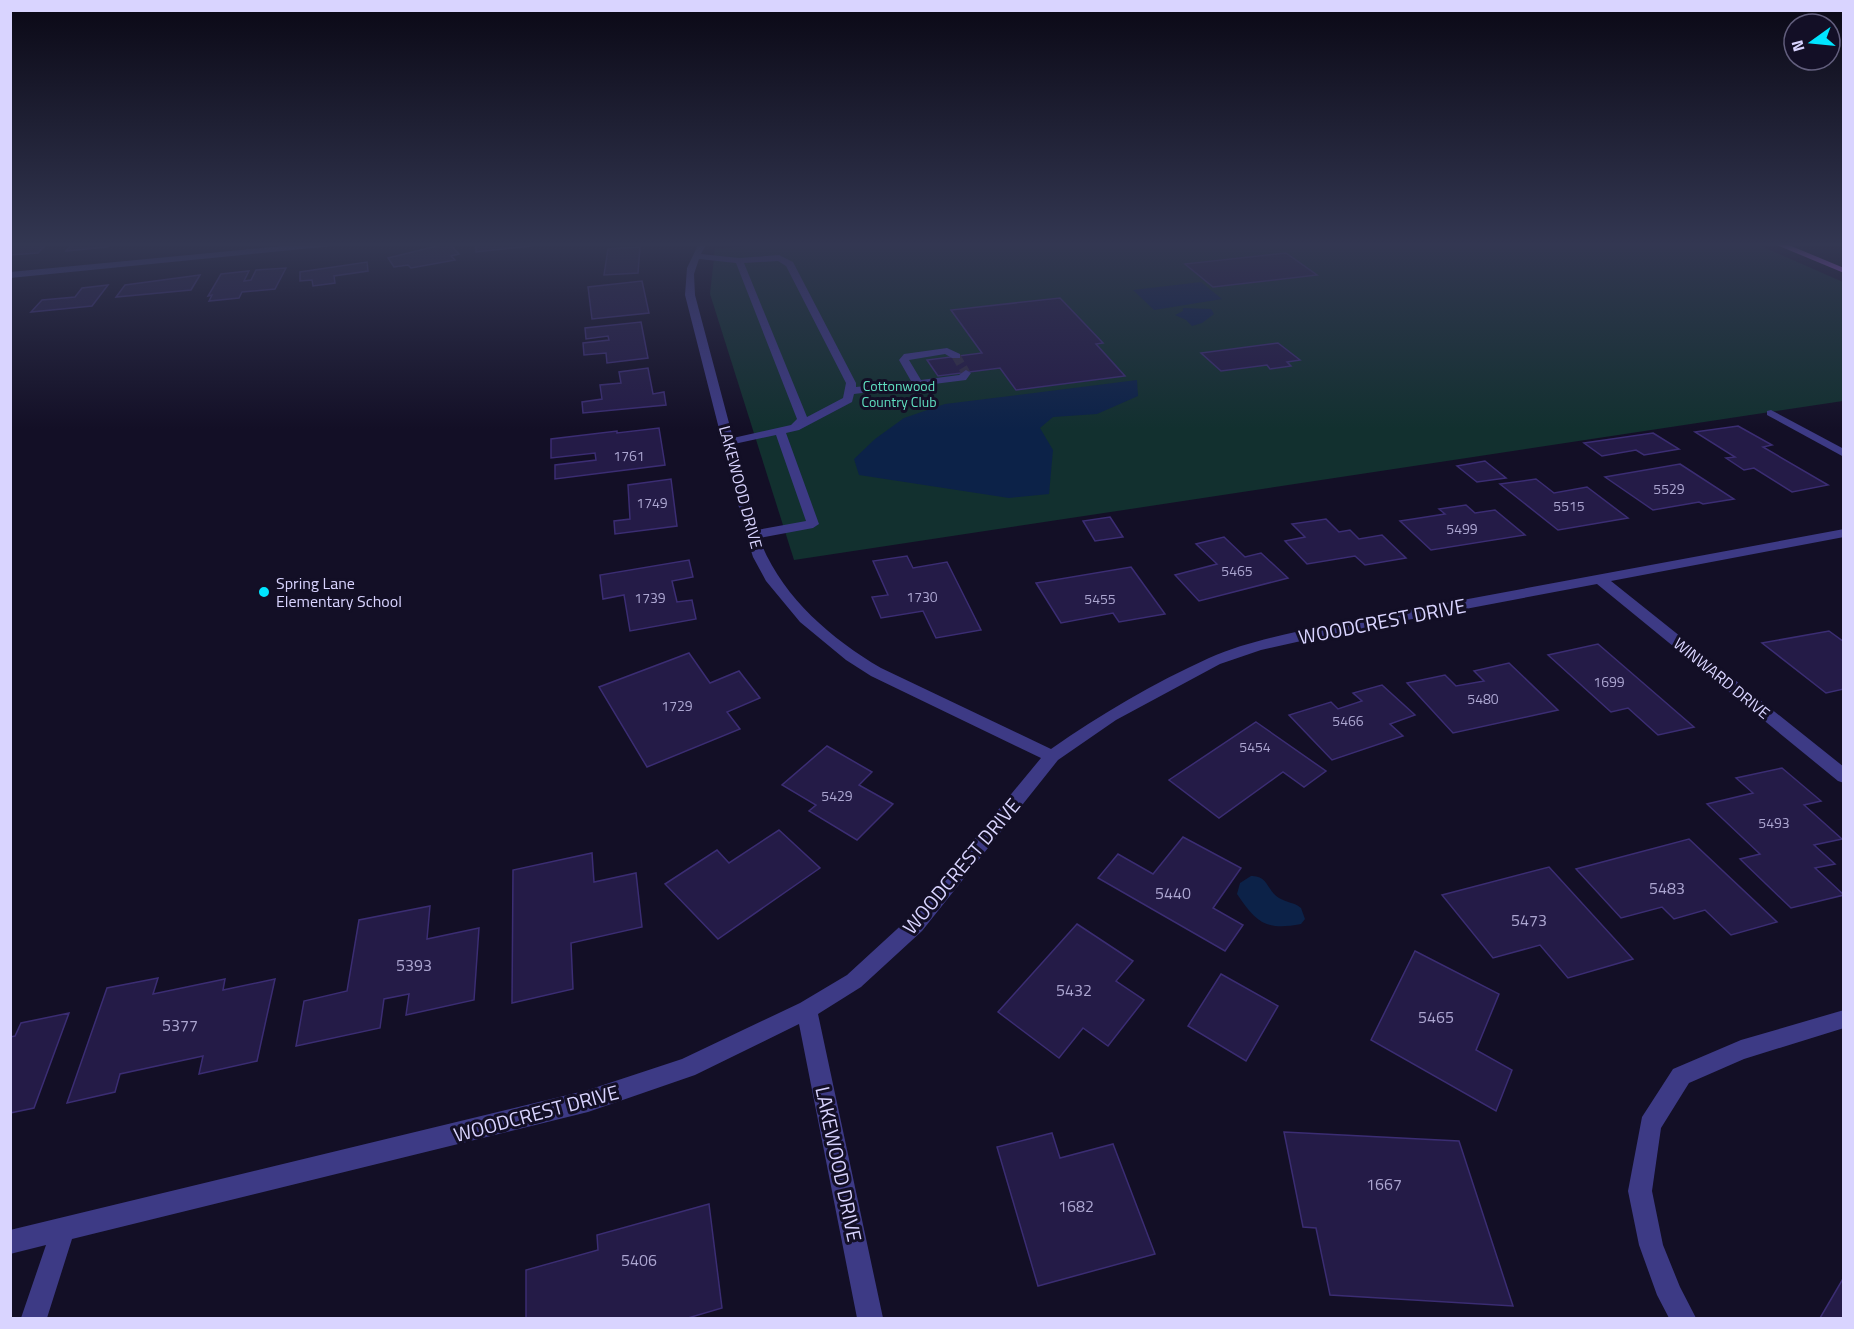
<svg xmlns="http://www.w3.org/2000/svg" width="1854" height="1329" font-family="'Titillium Web',sans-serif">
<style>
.green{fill:#12302f}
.water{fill:#0c2248}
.building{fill:#241b47;stroke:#3b2d73;stroke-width:1.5}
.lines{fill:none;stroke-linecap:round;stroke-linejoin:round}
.minor-tunnel{stroke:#312d47;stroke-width:9;stroke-dasharray:9 4.5;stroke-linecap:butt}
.minor{fill:#3d3a85;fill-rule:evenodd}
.major{fill:#c25bff;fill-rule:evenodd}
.poi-dot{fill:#00e5ff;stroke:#130f26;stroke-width:2}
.labels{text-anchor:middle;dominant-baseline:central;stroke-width:6;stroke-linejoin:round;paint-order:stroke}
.far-park-label{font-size:14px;fill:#5fe0c0;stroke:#130f26}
.number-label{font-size:14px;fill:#aca6d1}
.street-label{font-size:16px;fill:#d9d4ff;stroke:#130f26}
.poi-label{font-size:16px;fill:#d9d4ff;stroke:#130f26;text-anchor:start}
.near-number-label{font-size:16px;fill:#aca6d1}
.near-street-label{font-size:20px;fill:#d9d4ff;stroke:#130f26}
</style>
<rect width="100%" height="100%" fill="#130f26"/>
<polygon class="green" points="777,243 1754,243 1843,282 1843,401 794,560 710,294 715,249"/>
<g class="water">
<polygon points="1201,282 1222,299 1154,310 1133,290"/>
<polygon points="1183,308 1211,309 1214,314 1202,323 1192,326 1186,320 1175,315 1183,311"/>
<polygon points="1137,380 1138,396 1097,414 1053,417 1040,428 1053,450 1049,494 1009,498 859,475 854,459 875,439 904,418 945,404"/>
<path d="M1251 876C1268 875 1267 891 1279 898 1287 903 1294 902 1301 908L1305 919 1301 924C1265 931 1256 922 1237 894L1240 883Z"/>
</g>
<g class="building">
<polygon points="10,243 47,243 38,253 10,255"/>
<polygon points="73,243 111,243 107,247 66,251"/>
<polygon points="449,243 459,254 451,256 455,260 411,268 408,265 394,267 388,258"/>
<polygon points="476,243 530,243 531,246 476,252"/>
<polygon points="640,247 638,273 604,275 608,249"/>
<polygon points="1286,253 1317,275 1213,287 1185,264"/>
<polygon points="367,262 368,271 334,276 335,283 313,286 312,280 300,281 300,272"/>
<polygon points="286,268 275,289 242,292 239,298 209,301 212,295 208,296 221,274 249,271 244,281 251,280 256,270"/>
<polygon points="200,275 191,290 116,297 125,285"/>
<polygon points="642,281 649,313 592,319 588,287"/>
<polygon points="108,285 92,306 31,312 42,300 75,297 82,288"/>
<polygon points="1060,298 1103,343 1096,344 1125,376 1016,390 1000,368 938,376 927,360 982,353 951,310"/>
<polygon points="641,322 648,358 607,363 606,353 584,355 583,343 609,340 608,336 586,339 585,328"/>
<polygon points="1278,343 1300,360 1287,362 1291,366 1270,369 1267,365 1221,371 1201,353"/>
<polygon points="648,368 653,394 664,392 666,405 583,413 582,402 602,399 600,385 621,383 619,372"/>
<polygon points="1738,426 1772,445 1763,447 1828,485 1792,492 1754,468 1744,470 1726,458 1735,457 1695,432"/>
<polygon points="659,428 665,465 555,479 555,465 596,460 595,453 551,458 551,439 617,431 617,433"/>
<polygon points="1653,433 1679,449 1644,455 1636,450 1602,456 1584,443"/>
<polygon points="1485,461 1506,478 1477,482 1457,466"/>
<polygon points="1680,464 1734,499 1703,504 1699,502 1653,510 1605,477"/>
<polygon points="671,479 677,526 615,534 614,521 630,519 628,485"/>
<polygon points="1536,479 1554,493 1587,487 1628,518 1558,530 1500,484"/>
<polygon points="1466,505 1475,513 1495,510 1525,535 1431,550 1400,521 1445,514 1439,509"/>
<polygon points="1110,517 1123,537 1095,541 1083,521"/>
<polygon points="1326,519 1339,532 1350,530 1359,539 1382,535 1406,558 1365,565 1355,556 1307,564 1285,541 1305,537 1292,524"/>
<polygon points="1224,537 1245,557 1261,553 1288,578 1199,601 1175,575 1217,564 1196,544"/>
<polygon points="907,556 913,568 947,562 981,630 936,638 923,611 881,618 872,597 888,595 873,561"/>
<polygon points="689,560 693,577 672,581 677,602 692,600 696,619 630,631 624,595 603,599 600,575"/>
<polygon points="1131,567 1165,614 1119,622 1113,613 1061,623 1036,583"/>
<polygon points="1829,631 1844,642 1844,689 1826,693 1762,643"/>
<polygon points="1598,644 1694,727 1658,735 1628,708 1611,712 1548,655"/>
<polygon points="689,653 710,683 739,671 760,698 727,712 740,729 647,767 599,687"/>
<polygon points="1509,663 1558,710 1453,733 1407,683 1445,675 1456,686 1484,681 1474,671"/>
<polygon points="1382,685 1415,715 1390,724 1403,736 1332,760 1289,715 1331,702 1338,709 1362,701 1353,693"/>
<polygon points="1256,722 1326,771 1304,787 1283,772 1219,818 1169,780"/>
<polygon points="827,746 872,772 859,785 893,804 857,840 809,811 816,805 782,785"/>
<polygon points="1782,768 1821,801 1804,805 1842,839 1814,845 1835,864 1815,868 1844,895 1791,908 1740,859 1760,854 1707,804 1753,793 1736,778"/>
<polygon points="779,830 820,868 718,939 665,884 717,850 729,863"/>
<polygon points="1183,837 1241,868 1213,908 1243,925 1225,951 1098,878 1118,854 1153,874"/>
<polygon points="1689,839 1777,922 1731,935 1705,910 1674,919 1662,907 1621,918 1576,869"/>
<polygon points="592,853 594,882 636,873 642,927 571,943 573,989 512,1003 513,870"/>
<polygon points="1549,867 1633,959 1568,978 1540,945 1493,958 1442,895"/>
<polygon points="430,906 427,939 479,928 474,1000 406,1015 409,994 384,999 380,1028 296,1046 304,1001 347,991 359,920"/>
<polygon points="1077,924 1133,961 1116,981 1144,1000 1108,1046 1083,1028 1059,1058 998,1012"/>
<polygon points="1415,951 1499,994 1476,1050 1512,1070 1496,1111 1371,1040"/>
<polygon points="1221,974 1278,1006 1246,1061 1188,1026"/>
<polygon points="158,978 153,994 225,979 223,990 275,979 257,1061 199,1074 203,1056 120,1074 115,1092 67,1103 107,988"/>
<polygon points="69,1013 34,1108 10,1113 10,1037 15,1036 21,1023"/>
<polygon points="1284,1132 1459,1141 1513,1306 1330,1295 1316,1228 1303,1227"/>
<polygon points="1052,1133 1060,1158 1113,1144 1155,1254 1038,1286 997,1147"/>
<polygon points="709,1204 722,1308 688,1318 526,1318 526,1270 598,1250 597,1235"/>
<polygon points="1844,1277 1844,1318 1820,1318"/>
</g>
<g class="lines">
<polyline class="minor-tunnel" points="956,356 966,373"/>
<g class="minor">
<polygon points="315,243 347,243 343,245 10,278 10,272"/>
<path d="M699 243H707L701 254 739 258 779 255 793 262 856 383V387L911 381 899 360 904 354 947 348 960 354V358H952L945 354 909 360 921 380 959 375 966 370 971 373 966 380 854 394 852 402 799 430 786 433 819 524 813 528 759 538C781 596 829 637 881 668L1051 749C1101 714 1154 683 1209 658 1247 641 1288 634 1328 625L1844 529V537L1611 581 1844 767V783L1838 781 1597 584 1328 635 1261 650 1220 664 1116 720 1058 760 922 931 861 987 818 1014 883 1318H857L799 1024 695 1075 588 1112 72 1239 47 1318H21L46 1245 10 1254V1230L588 1090 682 1059 800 1003 847 975 908 919 1041 758 871 676 846 660 800 622 766 581 753 557 746 535 685 295 687 268ZM699 259 736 263 797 419 791 425 733 438 695 295 694 274ZM778 261 786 266 846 383 843 398 807 417 744 263ZM776 435 806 521 757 530 734 444Z"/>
<polygon points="1771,410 1844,449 1844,457 1767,415 1767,411"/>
<polygon points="1844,1010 1844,1028 1744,1059 1689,1083 1661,1128 1652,1191 1663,1245 1680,1287 1696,1318 1669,1318 1657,1295 1639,1245 1628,1191 1642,1117 1673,1069 1741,1040"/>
</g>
<polygon class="major" points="1772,243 1784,243 1844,268 1844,273"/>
</g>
<linearGradient id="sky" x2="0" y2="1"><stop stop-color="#0a0815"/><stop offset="0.57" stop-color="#333752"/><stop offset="1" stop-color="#333752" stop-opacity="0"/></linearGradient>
<rect width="1854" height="429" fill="url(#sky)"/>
<circle class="poi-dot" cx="264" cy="592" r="6"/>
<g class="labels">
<g class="far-park-label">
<text x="899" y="385">Cottonwood<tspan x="899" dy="16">Country Club</tspan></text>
</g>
<g class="number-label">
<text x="629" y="455">1761</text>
<text x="1669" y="488">5529</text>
<text x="652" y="502">1749</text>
<text x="1569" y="505">5515</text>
<text x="1462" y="528">5499</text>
<text x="1237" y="570">5465</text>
<text x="922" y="596">1730</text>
<text x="650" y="597">1739</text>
<text x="1100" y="598">5455</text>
<text x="1609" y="681">1699</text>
<text x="1483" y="698">5480</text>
<text x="677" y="705">1729</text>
<text x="1348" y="720">5466</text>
<text x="1255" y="746">5454</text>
<text x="837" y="795">5429</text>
<text x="1774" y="822">5493</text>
</g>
<g class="street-label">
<text transform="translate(741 487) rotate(75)">LAKEWOOD DRIVE</text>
<text transform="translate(1722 678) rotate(39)">WINWARD DRIVE</text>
</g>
<g class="poi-label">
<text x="276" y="583">Spring Lane<tspan x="276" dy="18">Elementary School</tspan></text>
</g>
<g class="near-number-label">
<text x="1667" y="888">5483</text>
<text x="1173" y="893">5440</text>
<text x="1529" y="920">5473</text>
<text x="414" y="965">5393</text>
<text x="1074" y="990">5432</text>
<text x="1436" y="1017">5465</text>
<text x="180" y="1025">5377</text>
<text x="1384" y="1184">1667</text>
<text x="1076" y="1206">1682</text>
<text x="639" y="1260">5406</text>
</g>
<g class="near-street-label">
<text transform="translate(1382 621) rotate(-11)">WOODCREST DRIVE</text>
<text transform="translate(961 866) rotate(-50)">WOODCREST DRIVE</text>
<text transform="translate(536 1113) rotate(-15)">WOODCREST DRIVE</text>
<text transform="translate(839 1164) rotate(78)">LAKEWOOD DRIVE</text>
</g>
</g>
<rect width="1854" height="1329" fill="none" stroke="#d9d4ff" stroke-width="24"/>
<g transform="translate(1812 42) rotate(255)"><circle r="28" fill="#130f26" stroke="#625e7d" stroke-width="1.5"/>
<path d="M0-4.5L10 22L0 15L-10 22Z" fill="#00e5ff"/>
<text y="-9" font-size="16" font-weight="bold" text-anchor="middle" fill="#d9d4ff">N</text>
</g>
</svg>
